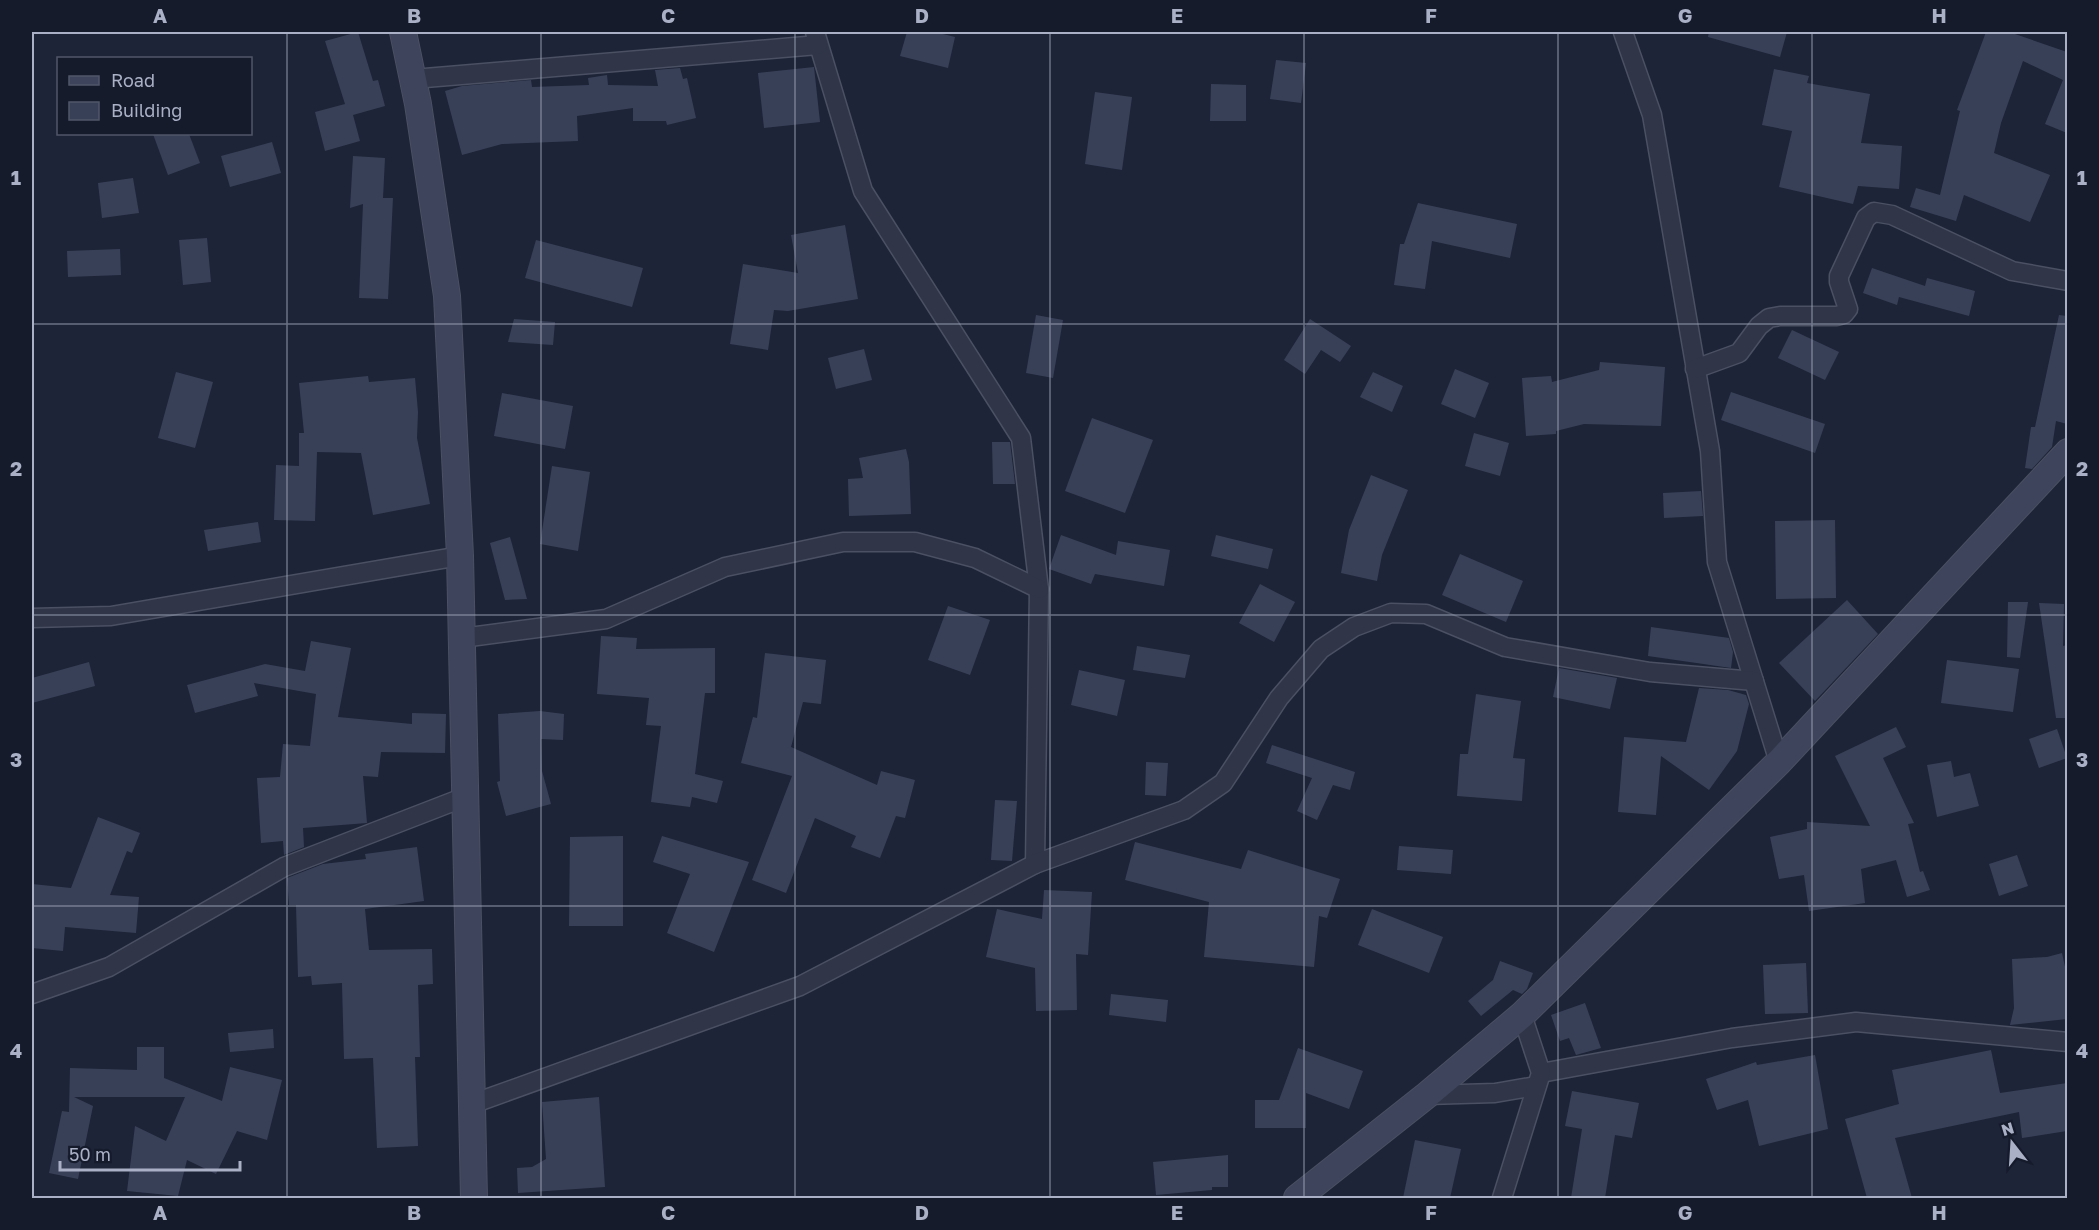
<svg xmlns="http://www.w3.org/2000/svg" width="2099" height="1230" font-family="'Golos Text',sans-serif">
<style>
.building{fill:#384058}
.lines{fill:none;stroke-linecap:round;stroke-linejoin:round}
.street-casing{stroke:#4b5063;stroke-width:21}
.secondary-casing{stroke:#4b5063;stroke-width:28}
.street{stroke:#303648;stroke-width:18}
.secondary{stroke:#3e445b;stroke-width:26}
.grid{fill:none;stroke:#aab0c5;stroke-width:1.5;stroke-opacity:0.55}
.neatline{fill:none;stroke:#aab0c5;stroke-width:2}
.grid-label{font-size:20px;text-anchor:middle;font-weight:bold;fill:#aab0c5}
</style>
<rect width="100%" height="100%" fill="#1d2437"/>
<g class="building">
<polygon points="358,32 373,81 378,80 385,106 353,115 360,141 325,151 315,112 345,104 325,41"/>
<polygon points="907,32 935,32 955,37 948,68 900,56"/>
<polygon points="1709,32 1787,32 1780,57 1708,37"/>
<polygon points="1986,32 2009,32 2067,52 2067,133 2045,124 2063,80 2023,61 2001,123 1994,153 2050,175 2030,222 1964,195 1956,221 1910,207 1916,188 1940,195 1960,111 1957,110"/>
<polygon points="1276,60 1306,63 1301,103 1270,99"/>
<polygon points="814,67 820,122 764,128 758,73"/>
<polygon points="680,68 683,79 687,78 696,118 667,125 666,121 633,121 633,108 577,116 578,141 502,144 462,155 445,91 462,86 531,80 532,87 589,85 588,78 607,75 608,85 658,86 655,70"/>
<polygon points="1774,69 1809,76 1807,83 1870,94 1861,143 1902,146 1899,189 1858,186 1853,204 1779,187 1792,131 1762,125"/>
<polygon points="1211,84 1246,85 1246,121 1210,121"/>
<polygon points="1095,92 1132,97 1122,170 1085,164"/>
<polygon points="153,134 189,134 200,163 168,175"/>
<polygon points="272,142 281,173 230,187 221,156"/>
<polygon points="353,156 385,158 383,198 393,198 388,299 359,298 363,204 350,208"/>
<polygon points="133,178 139,213 102,218 98,183"/>
<polygon points="1418,203 1517,224 1510,258 1432,241 1425,289 1394,285 1400,244 1404,244"/>
<polygon points="845,225 858,299 788,311 774,310 768,350 730,344 743,264 798,273 791,235"/>
<polygon points="207,238 211,282 183,285 179,240"/>
<polygon points="536,240 643,268 632,307 525,278"/>
<polygon points="120,249 121,275 68,277 67,251"/>
<polygon points="1872,268 1925,286 1927,278 1975,291 1969,316 1899,297 1897,305 1863,293"/>
<polygon points="1036,315 1063,320 1053,378 1026,373"/>
<polygon points="2059,315 2067,316 2067,424 2056,421 2052,447 2032,469 2025,468 2031,427 2035,427"/>
<polygon points="514,319 555,322 553,345 508,342"/>
<polygon points="1310,319 1351,346 1340,362 1321,350 1305,374 1284,360"/>
<polygon points="1792,330 1839,352 1825,380 1778,358"/>
<polygon points="864,349 872,380 836,389 828,358"/>
<polygon points="1600,362 1665,367 1661,426 1584,424 1556,431 1556,434 1526,436 1522,378 1551,376 1552,382 1599,370"/>
<polygon points="1455,369 1489,383 1475,418 1441,404"/>
<polygon points="176,372 213,382 195,448 158,438"/>
<polygon points="1373,372 1403,386 1392,412 1360,397"/>
<polygon points="368,376 369,382 415,378 418,412 417,438 430,504 373,515 361,453 317,452 315,521 274,520 276,465 299,466 299,433 304,433 299,383"/>
<polygon points="1731,392 1825,424 1815,453 1721,420"/>
<polygon points="502,393 573,406 565,449 494,436"/>
<polygon points="1092,418 1153,440 1125,513 1065,491"/>
<polygon points="1474,433 1509,443 1500,476 1465,466"/>
<polygon points="992,442 1010,442 1015,484 993,484"/>
<polygon points="906,449 909,462 911,514 849,516 848,479 863,478 859,458"/>
<polygon points="552,466 590,472 578,551 540,544"/>
<polygon points="1371,475 1408,490 1382,555 1377,581 1341,573 1349,530"/>
<polygon points="1701,491 1703,516 1664,518 1663,493"/>
<polygon points="1835,520 1836,598 1776,599 1775,521"/>
<polygon points="258,522 261,542 208,551 204,530"/>
<polygon points="1061,535 1116,555 1118,541 1170,550 1164,586 1095,574 1091,584 1049,569"/>
<polygon points="1216,535 1273,549 1268,569 1211,556"/>
<polygon points="510,537 520,573 527,599 505,600 490,543"/>
<polygon points="1460,554 1523,581 1506,622 1442,595"/>
<polygon points="1260,584 1295,602 1274,642 1239,623"/>
<polygon points="1847,600 1878,634 1815,701 1779,663"/>
<polygon points="2008,602 2028,602 2020,658 2007,657"/>
<polygon points="2039,603 2064,604 2063,646 2067,645 2067,718 2056,718"/>
<polygon points="948,606 990,620 970,675 928,660"/>
<polygon points="1651,627 1729,638 1733,652 1731,668 1648,656"/>
<polygon points="601,636 637,638 636,649 715,648 715,693 705,693 695,774 723,781 717,803 692,797 690,807 651,802 661,726 646,725 649,698 597,694"/>
<polygon points="311,641 351,648 338,717 412,724 412,713 446,714 445,753 381,752 378,777 363,776 367,823 303,828 304,847 284,855 283,841 261,843 257,778 280,777 283,744 310,746 316,694 254,683 258,696 195,713 187,685 265,664 305,671"/>
<polygon points="1137,646 1190,655 1185,678 1133,670"/>
<polygon points="765,653 826,660 821,704 803,702 791,747 877,785 881,771 915,780 905,818 896,816 880,858 851,847 856,836 815,818 786,893 752,880 792,776 741,763 753,717 757,718"/>
<polygon points="1947,660 2019,669 2013,712 1941,703"/>
<polygon points="89,662 95,686 32,703 32,678"/>
<polygon points="1559,668 1617,678 1610,709 1553,697"/>
<polygon points="1079,670 1125,680 1117,716 1071,705"/>
<polygon points="1699,688 1728,690 1746,695 1749,704 1737,751 1709,790 1661,756 1656,815 1618,812 1624,737 1686,742"/>
<polygon points="1476,694 1521,701 1513,758 1525,759 1522,801 1457,796 1460,754 1468,754"/>
<polygon points="540,711 564,714 563,740 541,739 542,771 551,804 506,816 497,782 500,781 498,714"/>
<polygon points="1896,727 1906,747 1883,758 1914,823 1908,824 1920,872 1923,871 1930,890 1907,897 1896,860 1861,869 1865,903 1809,911 1804,875 1779,879 1770,837 1807,829 1807,822 1870,826 1835,756"/>
<polygon points="2057,729 2067,758 2039,768 2029,739"/>
<polygon points="1272,745 1355,772 1350,790 1333,785 1317,820 1297,811 1312,778 1266,763"/>
<polygon points="1951,761 1954,777 1970,773 1979,806 1937,817 1927,765"/>
<polygon points="1146,762 1168,763 1166,796 1145,795"/>
<polygon points="995,800 1017,801 1012,861 991,860"/>
<polygon points="98,817 140,833 132,853 127,851 110,895 139,897 136,933 65,927 63,951 32,948 32,884 71,888"/>
<polygon points="623,836 623,926 569,926 570,837"/>
<polygon points="662,836 749,862 714,952 667,933 690,874 653,862"/>
<polygon points="1135,842 1241,869 1248,850 1340,879 1327,918 1319,916 1314,967 1204,957 1209,902 1125,880"/>
<polygon points="1399,846 1453,850 1451,874 1397,870"/>
<polygon points="417,847 424,901 365,909 369,950 432,949 433,984 418,985 420,1057 415,1057 418,1146 377,1148 373,1058 344,1059 342,983 312,985 311,976 298,977 296,905 289,905 287,878 323,864 366,859 365,854"/>
<polygon points="2017,855 2028,886 1999,896 1989,864"/>
<polygon points="1044,890 1092,892 1088,955 1076,954 1077,1010 1036,1011 1035,968 986,957 997,909 1042,919"/>
<polygon points="1372,909 1443,937 1429,973 1358,945"/>
<polygon points="2062,953 2067,976 2067,1019 2010,1025 2014,1008 2012,959 2047,957"/>
<polygon points="1500,961 1533,973 1527,989 1522,994 1513,990 1481,1016 1468,1001 1493,980"/>
<polygon points="1806,963 1808,1013 1765,1014 1763,965"/>
<polygon points="1111,994 1168,1000 1166,1022 1109,1015"/>
<polygon points="1585,1003 1601,1048 1576,1055 1569,1038 1560,1041 1551,1015"/>
<polygon points="273,1029 274,1048 230,1052 228,1033"/>
<polygon points="137,1047 164,1047 164,1078 222,1101 230,1067 282,1080 267,1140 237,1131 216,1174 187,1160 178,1196 127,1191 135,1126 166,1141 185,1097 74,1097 93,1106 78,1179 49,1173 62,1111 69,1112 70,1068 137,1070"/>
<polygon points="1298,1048 1363,1071 1349,1109 1306,1093 1306,1128 1255,1128 1255,1100 1279,1100"/>
<polygon points="1991,1050 2000,1093 2067,1083 2067,1131 2022,1138 2019,1112 1895,1138 1912,1198 1867,1198 1845,1119 1899,1104 1892,1070"/>
<polygon points="1815,1055 1828,1129 1759,1146 1748,1100 1717,1110 1706,1079 1756,1062 1757,1065"/>
<polygon points="1572,1091 1639,1103 1632,1138 1615,1135 1605,1198 1571,1198 1582,1129 1565,1126"/>
<polygon points="599,1097 605,1187 518,1193 517,1168 532,1167 546,1159 542,1102"/>
<polygon points="1415,1140 1461,1149 1450,1198 1403,1198"/>
<polygon points="1228,1155 1228,1187 1212,1187 1212,1190 1156,1195 1153,1162"/>
</g>
<g class="lines">
<defs>
<g id="street">
<polyline points="815,32 863,191 1021,438 1039,589 1035,864"/>
<polyline points="1623,32 1652,115 1710,451 1717,562 1779,762"/>
<polyline points="413,79 818,45"/>
<polyline points="1695,369 1739,353 1759,326 1769,318 1780,316 1837,316 1844,314 1848,309 1839,282 1839,276 1866,218 1874,212 1892,215 2012,271 2068,281"/>
<polyline points="32,618 111,616 460,556"/>
<polyline points="462,638 606,619 725,567 843,542 915,542 975,558 1039,589"/>
<polyline points="32,994 109,967 284,867 465,797"/>
<polyline points="1541,1073 1732,1038 1856,1022 2068,1042"/>
<polyline points="1427,1095 1495,1093 1536,1086"/>
<polyline points="472,1104 800,986 1035,864 1184,810 1223,783 1279,698 1321,649 1354,627 1391,613 1426,614 1505,647 1650,672 1754,681"/>
<polyline points="1502,1198 1541,1073 1522,1015"/>
</g>
<g id="secondary">
<polyline points="403,32 418,104 447,296 460,556 474,1198"/>
<polyline points="1297,1198 1427,1095 1522,1015 1779,762 2068,452"/>
</g>
</defs>
<use href="#street" class="street-casing"/>
<use href="#secondary" class="secondary-casing"/>
<use href="#street" class="street"/>
<use href="#secondary" class="secondary"/>
</g>
<path class="grid" d="M287 32V1198M541 32V1198M795 32V1198M1050 32V1198M1304 32V1198M1558 32V1198M1812 32V1198M32 324H2068M32 615H2068M32 906H2068"/>
<rect width="2099" height="1230" fill="none" stroke="#161b2c" stroke-width="66"/>
<rect x="57" y="57" width="195" height="78" fill="#161b2c" stroke="#515769" stroke-width="1.5"/>
<rect x="69" y="76" width="30" height="9" fill="#3e445b" stroke="#515769" stroke-width="1.5"/>
<text x="111" y="87" font-size="18" fill="#aab0c5">Road</text>
<rect x="69" y="102" width="30" height="18" fill="#384058" stroke="#515769" stroke-width="1.5"/>
<text x="111" y="117" font-size="18" fill="#aab0c5">Building</text>
<g transform="translate(2012 1143) rotate(343)" stroke="#161b2c" stroke-width="4.5" paint-order="stroke">
<path d="M0-4.5L10 22L0 15L-10 22Z" fill="#aab0c5"/>
<text y="-9" font-size="16" font-weight="bold" text-anchor="middle" fill="#aab0c5">N</text>
</g>
<path d="M60 1161v9h180v-9" fill="none" stroke="#aab0c5" stroke-width="3"/>
<text x="69" y="1161" font-size="18" fill="#aab0c5" stroke="#161b2c" stroke-width="4.5" paint-order="stroke">50 m</text>
<rect x="33" y="33" width="2033" height="1164" class="neatline"/>
<g class="grid-label">
<text x="160" y="23">A</text>
<text x="414" y="23">B</text>
<text x="668" y="23">C</text>
<text x="922" y="23">D</text>
<text x="1177" y="23">E</text>
<text x="1431" y="23">F</text>
<text x="1685" y="23">G</text>
<text x="1939" y="23">H</text>
<text x="16" y="185">1</text>
<text x="2082" y="185">1</text>
<text x="16" y="476">2</text>
<text x="2082" y="476">2</text>
<text x="16" y="767">3</text>
<text x="2082" y="767">3</text>
<text x="16" y="1058">4</text>
<text x="2082" y="1058">4</text>
<text x="160" y="1220">A</text>
<text x="414" y="1220">B</text>
<text x="668" y="1220">C</text>
<text x="922" y="1220">D</text>
<text x="1177" y="1220">E</text>
<text x="1431" y="1220">F</text>
<text x="1685" y="1220">G</text>
<text x="1939" y="1220">H</text>
</g>
</svg>
